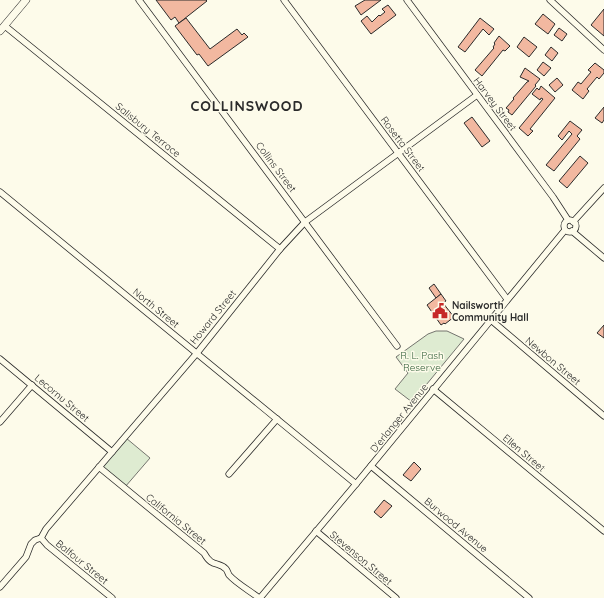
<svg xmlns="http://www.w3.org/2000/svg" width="604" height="598" font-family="Quicksand,sans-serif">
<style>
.green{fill:#deebd1;stroke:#74746e}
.building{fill:#f2b8a0;stroke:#2b2b2b}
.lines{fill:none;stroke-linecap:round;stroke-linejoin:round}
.minor-casing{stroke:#2b2b2b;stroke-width:7}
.tertiary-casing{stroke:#2b2b2b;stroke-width:8}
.minor{stroke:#fdfbea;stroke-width:5.5}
.tertiary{stroke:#fdfbea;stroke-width:7}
.labels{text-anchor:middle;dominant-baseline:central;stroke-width:3;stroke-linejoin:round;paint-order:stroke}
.street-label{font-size:10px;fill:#2b2b2b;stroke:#fdfbea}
.poi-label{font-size:10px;font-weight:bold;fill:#2b2b2b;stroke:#fdfbea;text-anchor:start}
.park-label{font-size:10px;fill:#34623c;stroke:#fdfbea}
.district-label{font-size:14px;font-weight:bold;letter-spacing:1px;fill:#2b2b2b;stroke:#fdfbea}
</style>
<rect width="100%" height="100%" fill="#fdfbea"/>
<g class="green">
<polygon points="436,331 447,331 464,339 412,402 395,389 408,373 396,357 428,334"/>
<polygon points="126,438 150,458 125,487 101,467"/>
</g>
<g class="building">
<polygon points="156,0 206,0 207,1 179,23 175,17 171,20"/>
<polygon points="365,0 381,0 361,15 355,6"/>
<polygon points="388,5 396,15 371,34 361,21 367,16 372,22 379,15 380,16 385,12 382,9"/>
<polygon points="604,9 604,36 591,25"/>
<polygon points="543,14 555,24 548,34 535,24"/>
<polygon points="186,18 210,49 237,29 242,35 244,33 248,37 208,66 199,54 197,55 175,26"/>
<polygon points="480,18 494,29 489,35 483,29 465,52 458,47"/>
<polygon points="559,28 567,34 562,41 554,35"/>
<polygon points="499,36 510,46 505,51 503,50 482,76 475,70 494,48 493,47 495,44 494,43"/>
<polygon points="524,37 537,47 529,57 517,47"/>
<polygon points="551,47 558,53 552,61 545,55"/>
<polygon points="543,62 551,68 544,76 537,70"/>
<polygon points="595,63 604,70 604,73 599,79 597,77 587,89 589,91 583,99 572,90 578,82 581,84 591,72 588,70"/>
<polygon points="525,68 540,79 535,85 536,86 512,115 508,112 509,110 506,108 514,99 513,98 527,82 529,81 520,77"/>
<polygon points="557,78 563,85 555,92 549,85"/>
<polygon points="541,86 555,98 530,129 533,131 528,136 519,128 543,99 541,98 540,100 532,94 537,88 539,90"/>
<polygon points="604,107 604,120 602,123 595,118"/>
<polygon points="472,117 490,141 482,147 464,123"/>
<polygon points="570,121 582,130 577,136 580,139 554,171 546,165 572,134 569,131 562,140 558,136"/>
<polygon points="580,156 588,163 567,188 559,181"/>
<polygon points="434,284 441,294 436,298 429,288"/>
<polygon points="441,294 446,301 443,303 454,317 445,324 444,323 441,325 427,305"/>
<polygon points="604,325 604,338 597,333"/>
<polygon points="414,462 421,469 411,481 403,475"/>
<polygon points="384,500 392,506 381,518 374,512"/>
</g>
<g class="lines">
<defs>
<g id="minor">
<polyline points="139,0 397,346"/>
<polyline points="284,0 507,299"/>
<polyline points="407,0 553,197 568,220"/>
<polyline points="550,0 604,50"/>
<polyline points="5,26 280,249"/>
<polyline points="0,192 356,484"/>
<circle cx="570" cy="226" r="6"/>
<polyline points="573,222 604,188"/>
<polyline points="572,231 604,258"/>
<polyline points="491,320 604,416"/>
<polyline points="0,359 112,452"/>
<polyline points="433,389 604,531"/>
<polyline points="0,422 32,385"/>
<polyline points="371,466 529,598"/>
<path d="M99 467 204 553C212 568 218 561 226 569 227 570 228 573 229 575 236 583 250 591 259 598"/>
<polyline points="229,474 277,419"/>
<polyline points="316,531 396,598"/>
<polyline points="41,538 47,545 112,598"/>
<polyline points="0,587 26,557 31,544 35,540 41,538 46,529 197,353 280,249 305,222 477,95"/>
<polyline points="260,598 356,484 565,230"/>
</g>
<polyline id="tertiary" points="0,31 26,0"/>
</defs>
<use href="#minor" class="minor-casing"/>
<use href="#tertiary" class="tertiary-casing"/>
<use href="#minor" class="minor"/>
<use href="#tertiary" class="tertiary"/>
</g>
<defs>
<symbol id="civic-bare" viewBox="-9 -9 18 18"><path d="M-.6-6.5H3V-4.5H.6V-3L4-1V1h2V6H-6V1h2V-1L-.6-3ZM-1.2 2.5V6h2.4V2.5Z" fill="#c62828" stroke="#fdfbea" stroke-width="2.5" paint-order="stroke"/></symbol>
</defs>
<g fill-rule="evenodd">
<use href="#civic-bare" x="429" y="300" width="22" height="22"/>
</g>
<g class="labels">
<g class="street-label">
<text transform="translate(495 104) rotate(53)">Harvey Street</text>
<text transform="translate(148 130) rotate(39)">Salisbury Terrace</text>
<text transform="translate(403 144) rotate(53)">Rosetta Street</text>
<text transform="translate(276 167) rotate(53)">Collins Street</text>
<text transform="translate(156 308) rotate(39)">North Street</text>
<text transform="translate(213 317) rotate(-51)">Howard Street</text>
<text transform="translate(553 361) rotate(40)">Newbon Street</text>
<text transform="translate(62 398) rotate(40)">Lecornu Street</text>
<text transform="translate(399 418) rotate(-51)">D'erlanger Avenue</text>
<text transform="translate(524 453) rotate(40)">Ellen Street</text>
<text transform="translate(176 519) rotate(39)">California Street</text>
<text transform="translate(456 525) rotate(40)">Burwood Avenue</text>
<text transform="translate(361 558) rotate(40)">Stevenson Street</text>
<text transform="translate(82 562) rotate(39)">Balfour Street</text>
</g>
<g class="poi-label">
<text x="452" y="305">Nailsworth<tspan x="452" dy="12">Community Hall</tspan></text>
</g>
<g class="park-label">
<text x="422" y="355">R. L. Pash<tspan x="422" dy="12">Reserve</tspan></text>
</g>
<g class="district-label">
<text x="247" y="106">COLLINSWOOD</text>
</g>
</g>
</svg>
